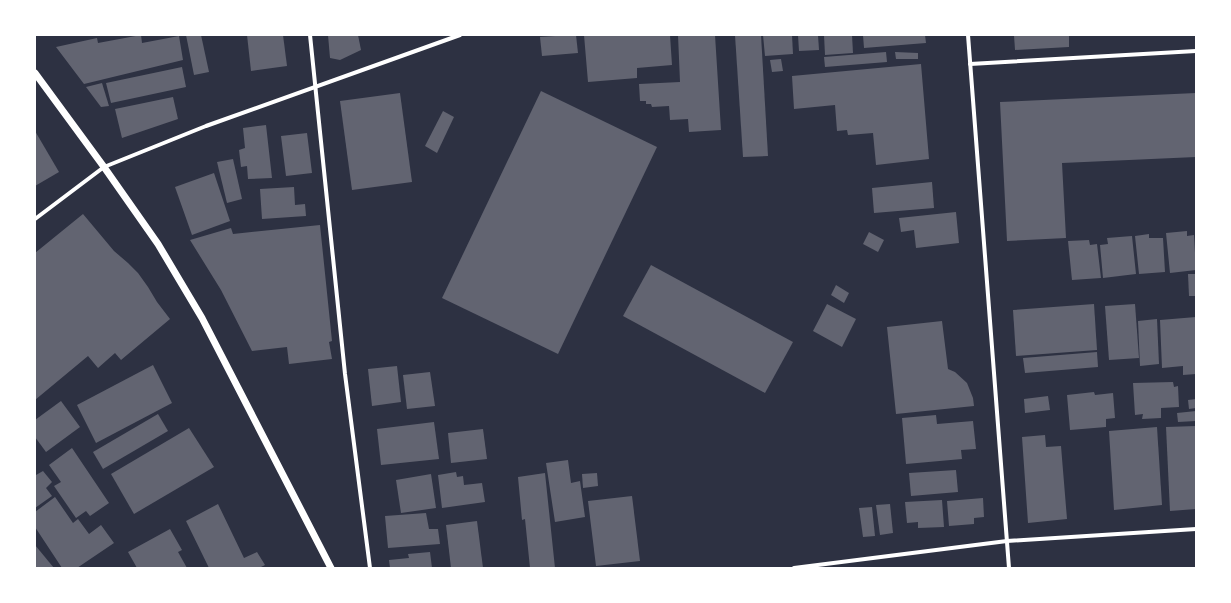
<svg xmlns="http://www.w3.org/2000/svg" width="1231" height="603" font-family="'PT Sans Narrow',sans-serif">
<style>
.building{fill:#626471}
.lines{fill:none;stroke-linecap:round;stroke-linejoin:round}
.minor{stroke:#fff;stroke-width:4}
.tertiary{stroke:#fff;stroke-width:7}
</style>
<rect width="100%" height="100%" fill="#2d3142"/>
<g class="building">
<polygon points="141,35 142,43 179,36 183,60 84,84 56,47 97,38 98,43"/>
<polygon points="186,35 201,35 209,72 194,75"/>
<polygon points="247,35 283,35 287,66 251,71"/>
<polygon points="328,35 358,35 361,50 340,60 330,58"/>
<polygon points="570,35 576,35 578,53 542,56 540,37"/>
<polygon points="584,35 670,35 672,65 637,68 637,78 588,82"/>
<polygon points="678,35 715,35 721,130 689,132 688,119 670,120 669,106 652,107 651,104 646,104 646,101 640,101 639,84 680,82"/>
<polygon points="735,35 761,35 768,156 743,157"/>
<polygon points="763,35 792,35 793,54 765,56"/>
<polygon points="798,35 818,35 819,50 799,51"/>
<polygon points="824,35 852,35 853,53 825,55"/>
<polygon points="863,35 925,35 926,43 864,48"/>
<polygon points="1014,35 1069,35 1069,47 1015,50"/>
<polygon points="886,52 887,62 825,67 824,57"/>
<polygon points="895,52 918,53 918,59 896,59"/>
<polygon points="781,59 783,71 772,72 770,60"/>
<polygon points="921,64 929,159 876,165 873,133 848,135 847,130 837,131 835,105 794,109 792,76"/>
<polygon points="182,67 186,87 111,103 106,83"/>
<polygon points="102,83 109,106 101,107 86,87"/>
<polygon points="541,91 657,147 558,354 442,298"/>
<polygon points="400,93 412,182 352,190 340,101"/>
<polygon points="1196,93 1196,157 1062,163 1066,238 1007,241 1000,102"/>
<polygon points="173,97 178,119 122,138 115,109"/>
<polygon points="443,111 454,117 437,153 425,146"/>
<polygon points="266,125 272,178 248,179 247,166 241,167 239,150 245,148 243,128"/>
<polygon points="35,131 59,172 35,186"/>
<polygon points="307,133 312,173 286,176 281,136"/>
<polygon points="233,159 242,199 227,203 217,162"/>
<polygon points="214,173 230,221 192,235 175,187"/>
<polygon points="932,182 934,208 874,213 872,188"/>
<polygon points="294,187 295,205 305,204 306,216 262,219 260,189"/>
<polygon points="956,212 959,243 916,248 914,230 901,232 899,218"/>
<polygon points="83,214 114,251 128,263 138,273 148,287 157,302 170,319 121,360 115,353 98,368 88,356 35,400 35,253"/>
<polygon points="320,225 332,341 329,342 332,359 289,364 287,347 252,351 221,290 190,240 231,228 233,234"/>
<polygon points="1187,231 1187,236 1194,235 1196,270 1170,273 1166,233"/>
<polygon points="869,232 884,240 878,252 863,244"/>
<polygon points="1149,234 1149,238 1163,238 1165,272 1139,274 1135,236"/>
<polygon points="1132,236 1136,274 1103,278 1100,245 1108,244 1107,238"/>
<polygon points="1089,240 1090,245 1097,244 1101,278 1072,280 1068,241"/>
<polygon points="651,265 793,342 765,393 623,316"/>
<polygon points="1188,274 1196,274 1196,296 1189,296"/>
<polygon points="836,285 849,293 844,303 831,295"/>
<polygon points="827,304 856,319 842,347 813,331"/>
<polygon points="1094,304 1097,350 1016,356 1013,310"/>
<polygon points="1135,304 1139,358 1109,360 1105,306"/>
<polygon points="1196,317 1196,374 1183,375 1183,366 1162,368 1160,320"/>
<polygon points="1157,319 1159,364 1140,366 1138,321"/>
<polygon points="942,321 948,369 955,372 967,383 973,398 974,406 896,414 887,327"/>
<polygon points="1097,352 1098,367 1025,373 1023,358"/>
<polygon points="153,365 172,403 96,443 77,405"/>
<polygon points="397,366 401,402 372,406 368,369"/>
<polygon points="430,372 435,406 407,409 403,375"/>
<polygon points="1173,382 1174,387 1178,386 1179,407 1161,408 1161,418 1142,419 1143,414 1135,415 1133,383"/>
<polygon points="1094,392 1095,395 1113,393 1115,418 1106,419 1106,427 1070,430 1067,395"/>
<polygon points="1048,396 1050,410 1025,413 1024,399"/>
<polygon points="1196,399 1196,408 1189,409 1188,400"/>
<polygon points="61,401 80,427 46,452 35,437 35,420"/>
<polygon points="1196,411 1196,421 1178,422 1177,413"/>
<polygon points="158,414 168,431 103,469 93,452"/>
<polygon points="936,415 937,424 973,421 976,449 961,450 962,459 906,464 902,418"/>
<polygon points="434,422 439,459 381,465 377,429"/>
<polygon points="1196,426 1196,509 1170,511 1166,427"/>
<polygon points="1157,427 1162,505 1114,510 1109,431"/>
<polygon points="189,428 214,467 134,514 111,474"/>
<polygon points="483,429 487,459 451,463 448,433"/>
<polygon points="1045,435 1046,447 1061,446 1067,519 1028,523 1022,437"/>
<polygon points="72,448 109,503 90,516 86,511 76,518 54,486 61,482 49,465"/>
<polygon points="568,460 571,483 580,481 585,517 555,522 546,463"/>
<polygon points="956,470 958,492 911,496 909,473"/>
<polygon points="43,471 52,482 46,488 52,496 35,508 35,474 36,475"/>
<polygon points="456,472 457,477 463,476 464,485 482,483 485,502 442,508 438,475"/>
<polygon points="545,473 555,568 530,568 525,519 522,520 518,477"/>
<polygon points="597,473 598,486 583,488 582,474"/>
<polygon points="431,474 436,508 401,513 396,480"/>
<polygon points="632,496 640,561 596,566 588,501"/>
<polygon points="55,497 73,523 78,519 89,534 101,525 114,543 77,568 62,568 35,527 35,512"/>
<polygon points="983,498 984,517 974,518 974,524 949,526 947,501"/>
<polygon points="942,500 944,527 918,528 918,522 907,523 905,502"/>
<polygon points="218,504 244,558 257,552 265,565 259,568 209,568 186,521"/>
<polygon points="890,504 893,533 880,535 876,505"/>
<polygon points="872,507 875,536 863,537 859,508"/>
<polygon points="426,513 429,529 438,529 440,544 388,548 385,516"/>
<polygon points="477,521 483,568 451,568 446,525"/>
<polygon points="170,529 182,550 178,552 187,568 137,568 128,552"/>
<polygon points="35,545 54,568 35,568"/>
<polygon points="430,552 432,568 390,568 389,560 409,558 408,554"/>
</g>
<g class="lines">
<g class="minor">
<polyline points="310,35 345,374 370,568"/>
<polyline points="968,35 1009,568"/>
<polyline points="970,64 1196,51"/>
<polyline points="35,219 104,167 206,126 460,35"/>
<polyline points="794,568 1007,541 1196,529"/>
</g>
<polyline class="tertiary" points="35,73 104,167 158,244 202,318 331,568"/>
</g>
<rect width="1231" height="603" fill="none" stroke="#ffffff" stroke-width="72"/>
</svg>
